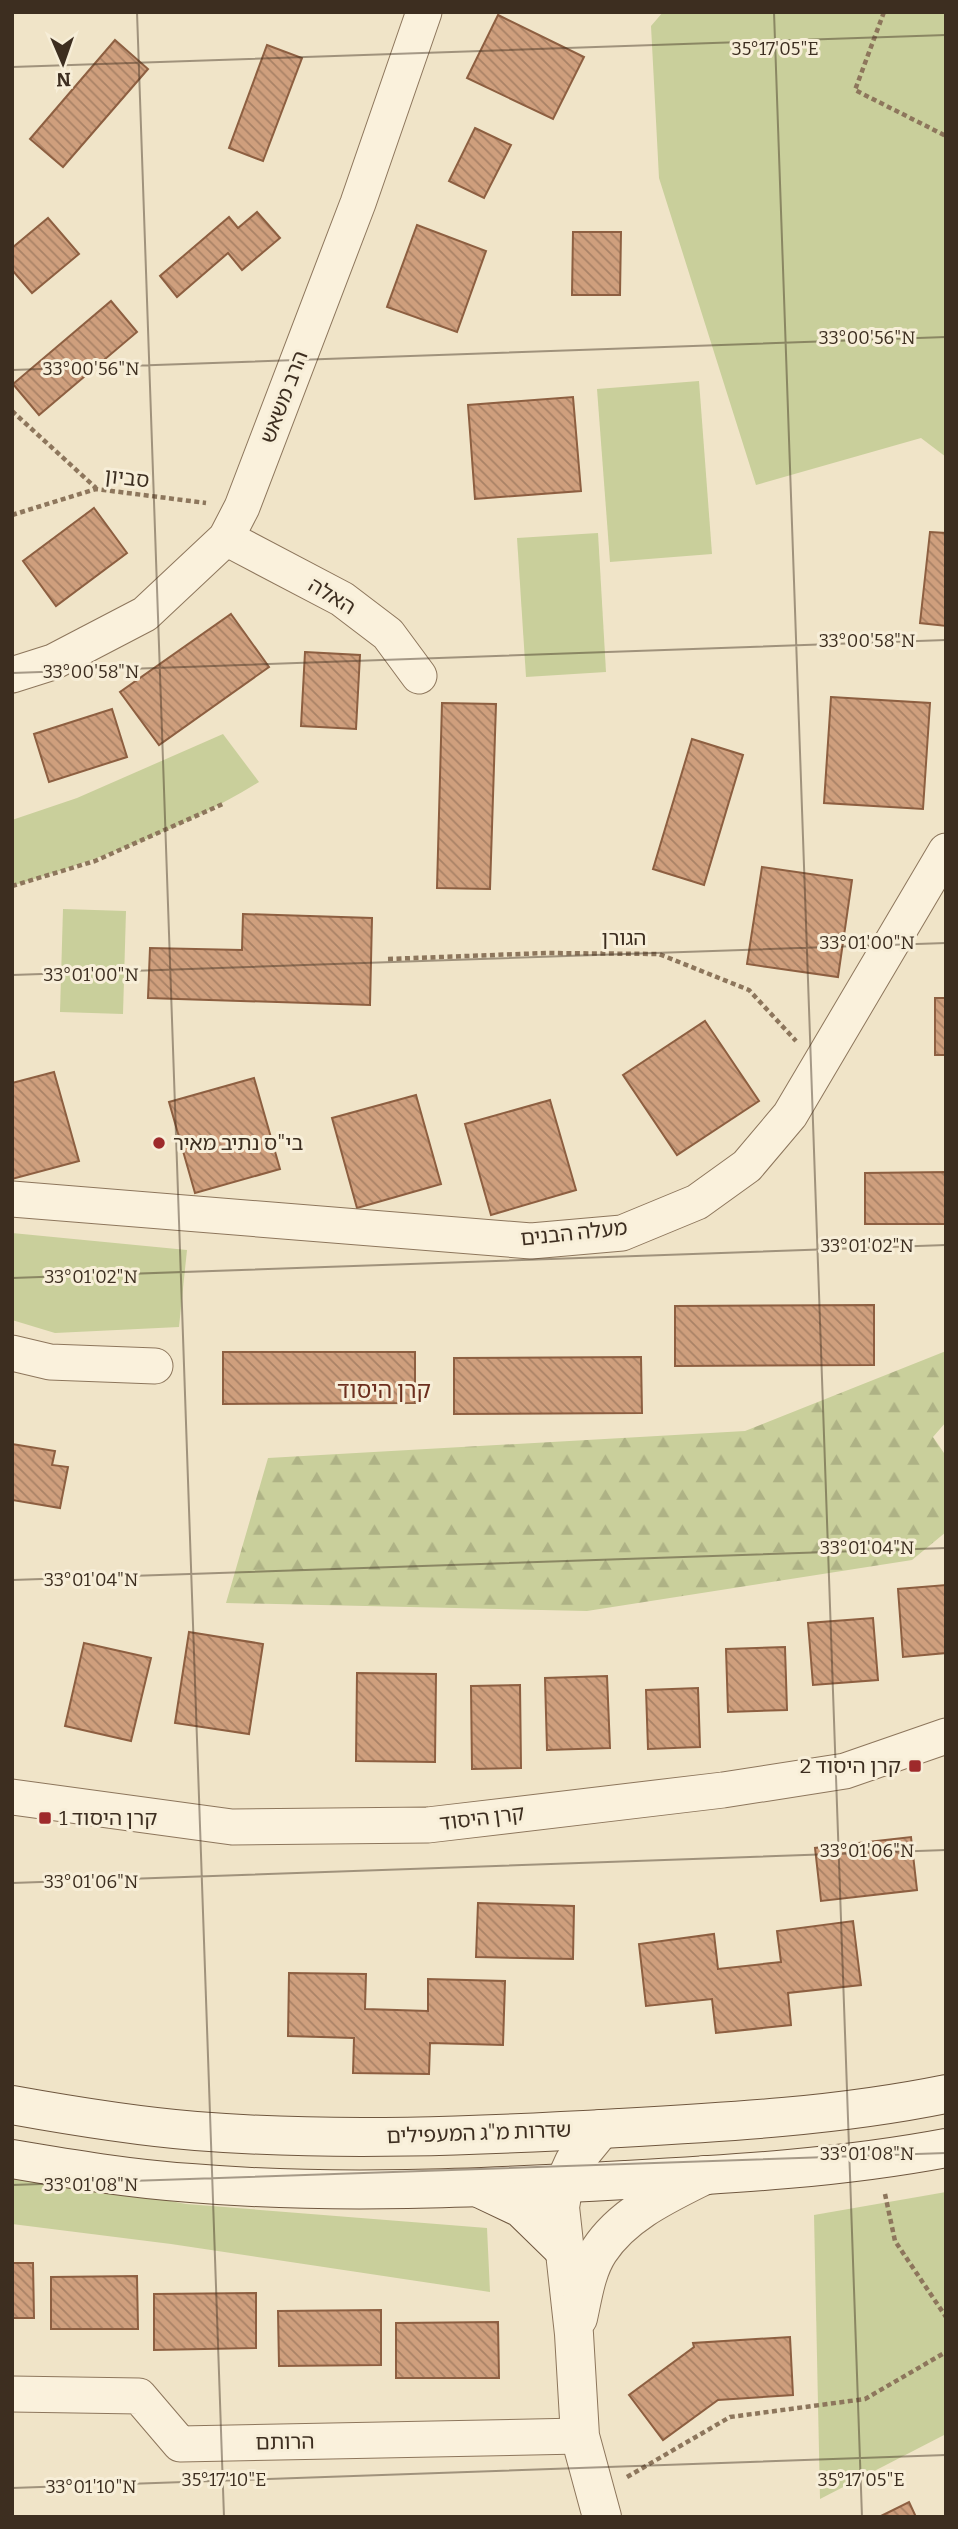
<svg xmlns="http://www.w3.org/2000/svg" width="958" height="2529" font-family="Bitter,'Noto Sans Hebrew',serif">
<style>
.green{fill:#c9cf9b}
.forest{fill:url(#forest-firs)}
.building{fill:url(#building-back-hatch);stroke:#8d5f41;stroke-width:2}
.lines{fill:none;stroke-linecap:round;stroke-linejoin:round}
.minor-casing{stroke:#8d765c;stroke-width:37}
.tertiary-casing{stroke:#8d765c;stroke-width:40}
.secondary-casing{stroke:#6f573f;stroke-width:40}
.path{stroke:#8d765c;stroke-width:4.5;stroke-dasharray:5 3.5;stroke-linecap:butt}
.minor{stroke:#faf1dc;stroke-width:35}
.tertiary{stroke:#faf1dc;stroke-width:38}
.secondary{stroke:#faf1dc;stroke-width:38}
.ticks{fill:none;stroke:#3d2e20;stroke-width:2;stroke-opacity:0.45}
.poi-dot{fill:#9e2a2b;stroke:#f7eed8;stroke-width:2.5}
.labels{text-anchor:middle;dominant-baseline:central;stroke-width:6;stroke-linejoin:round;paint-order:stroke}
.street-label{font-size:21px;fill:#3d2e20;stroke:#f7eed8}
.poi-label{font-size:21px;fill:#3d2e20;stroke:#f7eed8;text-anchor:start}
.neighbourhood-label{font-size:23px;fill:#6b2e1e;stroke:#f7eed8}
.ticks-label{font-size:18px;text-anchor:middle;fill:#3d2e20;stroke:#f7eed8;stroke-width:6;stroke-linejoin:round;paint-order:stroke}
</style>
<defs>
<pattern id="forest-firs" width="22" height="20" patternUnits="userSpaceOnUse" patternTransform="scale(1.75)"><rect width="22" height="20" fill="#c9cf9b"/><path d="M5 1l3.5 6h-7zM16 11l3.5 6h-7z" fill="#aeb285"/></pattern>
<pattern id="building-back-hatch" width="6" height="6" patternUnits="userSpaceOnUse" patternTransform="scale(1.75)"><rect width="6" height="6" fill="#cf9f7d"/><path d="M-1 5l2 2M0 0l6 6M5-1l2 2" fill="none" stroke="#a98266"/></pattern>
</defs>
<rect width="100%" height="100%" fill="#f0e4c8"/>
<g class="green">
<polygon points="663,12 946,12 946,457 921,438 756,485 659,178 651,26"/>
<polygon points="699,381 712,554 610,562 597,389"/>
<polygon points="598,533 606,672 526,677 517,538"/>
<path d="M223 734 259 782C183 829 98 860 12 886V820L77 798Z"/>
<polygon points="63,909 126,911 123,1014 60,1012"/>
<polygon points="12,1233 187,1250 179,1327 55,1333 12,1320"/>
<polygon points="12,2171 186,2204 487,2228 490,2292 171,2244 12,2224"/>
<polygon points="946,2192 946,2434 820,2499 814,2215"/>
</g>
<polygon class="forest" points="946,1351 946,1422 933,1437 946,1456 946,1532 912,1560 587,1611 226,1603 268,1458 745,1431"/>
<g class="building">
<polygon points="498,15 584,57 553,119 467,78"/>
<polygon points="115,40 148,69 63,167 30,139"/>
<polygon points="267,45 302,58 263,161 229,148"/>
<polygon points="475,128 511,145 484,198 449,181"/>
<polygon points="257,212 280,238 242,270 228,253 177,297 160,276 229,217 238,228"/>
<polygon points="48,218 79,254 32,293 12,270 12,248"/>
<polygon points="417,225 486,251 457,332 387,307"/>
<polygon points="573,232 621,232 620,295 572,295"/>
<polygon points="111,301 137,332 39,415 13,384"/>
<polygon points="573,397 581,491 475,499 468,405"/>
<polygon points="94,508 127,553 56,606 23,561"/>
<polygon points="930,532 946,533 946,626 920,623"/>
<polygon points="231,614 269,667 159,745 120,692"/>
<polygon points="305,652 360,655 356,729 301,726"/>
<polygon points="831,697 930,703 923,809 824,803"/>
<polygon points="442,703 496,704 490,889 437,888"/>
<polygon points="112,709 127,757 49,782 34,734"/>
<polygon points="692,739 743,755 704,885 653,869"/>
<polygon points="762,867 852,880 838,977 747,964"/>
<polygon points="243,914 372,918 370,1005 148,998 150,948 242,950"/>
<rect x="935" y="998" width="11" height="57"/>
<polygon points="705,1021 759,1101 677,1155 623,1075"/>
<polygon points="54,1072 79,1161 12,1179 12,1083"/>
<polygon points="254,1078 280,1169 195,1193 169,1102"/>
<polygon points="416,1095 441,1184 357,1208 332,1118"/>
<polygon points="550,1100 576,1190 491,1215 465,1124"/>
<polygon points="946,1172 946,1224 865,1224 865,1173"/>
<polygon points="874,1305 874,1365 675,1366 675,1306"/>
<polygon points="223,1352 415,1352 415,1403 223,1404"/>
<polygon points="641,1357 642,1413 454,1414 454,1358"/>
<polygon points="12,1444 55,1451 52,1465 68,1467 60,1508 12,1500"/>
<polygon points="946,1585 946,1653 903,1657 898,1589"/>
<polygon points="873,1618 878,1680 813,1685 808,1623"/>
<polygon points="189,1632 263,1644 249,1734 175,1723"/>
<polygon points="84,1643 151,1658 131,1741 65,1726"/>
<polygon points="785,1647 787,1710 728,1712 726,1649"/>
<polygon points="357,1673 436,1674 435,1762 356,1761"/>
<polygon points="607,1676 610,1748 547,1750 545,1678"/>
<polygon points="520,1685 521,1768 472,1769 471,1686"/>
<polygon points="698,1688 700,1747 648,1749 646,1690"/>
<polygon points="911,1837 917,1890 821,1901 815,1848"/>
<polygon points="478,1903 574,1906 573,1959 476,1957"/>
<polygon points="853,1921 861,1985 788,1993 791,2025 716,2033 712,1999 646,2006 639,1944 714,1934 718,1969 781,1962 777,1931"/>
<polygon points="289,1973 366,1974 365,2009 428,2011 428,1979 505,1981 503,2045 430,2043 429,2074 353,2073 354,2038 288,2036"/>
<polygon points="12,2263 33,2263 34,2318 12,2318"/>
<polygon points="137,2276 138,2329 51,2329 51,2277"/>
<polygon points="256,2293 256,2348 154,2350 154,2294"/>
<polygon points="381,2310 381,2365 279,2366 278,2311"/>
<polygon points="498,2322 499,2378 396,2378 396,2323"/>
<polygon points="790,2337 793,2395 718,2400 663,2440 629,2395 694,2347 693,2343"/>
<polygon points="909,2502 916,2517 879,2517"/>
</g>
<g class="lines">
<defs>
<g id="minor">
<polyline points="226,538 342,599 388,634 419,676"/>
<polyline points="12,675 53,662 145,614 226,538 242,507 358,203 424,12"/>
<polyline points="12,1199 531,1241 622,1233 697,1202 747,1166 790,1115 946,851"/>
<polyline points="12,1353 50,1362 155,1366"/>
<polyline points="12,1797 232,1827 428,1825 723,1790 845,1771 946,1736"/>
<polyline points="12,2394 139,2396 180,2444 580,2436"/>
</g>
<g id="tertiary">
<polyline points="601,2129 574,2162 564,2184 560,2207 574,2334 580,2436 602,2517"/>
<path d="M578 2318C583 2296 586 2271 599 2251 623 2214 667 2194 705 2175"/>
</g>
<g id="secondary">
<path d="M12 2105C73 2116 134 2126 196 2131 336 2142 479 2136 619 2128 728 2122 838 2116 946 2094"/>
<path d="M12 2159C71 2169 131 2179 191 2183 334 2195 481 2188 625 2180 732 2174 840 2168 946 2148"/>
<polyline points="481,2189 521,2208 562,2248"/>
</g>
</defs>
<use href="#minor" class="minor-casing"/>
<use href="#tertiary" class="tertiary-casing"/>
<use href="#secondary" class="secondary-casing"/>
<g class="path">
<polyline points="884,12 855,90 946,136"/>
<polyline points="12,411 96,488"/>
<polyline points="12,515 96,489 206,503"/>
<polyline points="12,886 95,861 225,803"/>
<polyline points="388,959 546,953 659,954 749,990 796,1041"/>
<polyline points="885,2194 895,2241 946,2317"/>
<polyline points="627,2477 730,2417 865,2399 946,2352"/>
</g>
<use href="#minor" class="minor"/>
<use href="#tertiary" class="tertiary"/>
<use href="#secondary" class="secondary"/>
</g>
<path class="ticks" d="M137 12 224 2517M774 12 862 2517M12 67 946 35M12 370 946 337M12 673 946 640M12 975 946 943M12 1278 946 1245M12 1580 946 1548M12 1883 946 1850M12 2185 946 2153M12 2488 946 2455"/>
<g class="poi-dot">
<circle cx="159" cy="1143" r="7"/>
<rect x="908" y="1759" width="14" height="14" rx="3.5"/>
<rect x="38" y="1811" width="14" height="14" rx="3.5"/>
</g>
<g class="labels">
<g class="street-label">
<text transform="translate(284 397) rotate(-69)">הרב משאש</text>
<text transform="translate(127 478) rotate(6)">סביון</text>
<text transform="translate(332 596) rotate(31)">האלה</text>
<text x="624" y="938">הגורן</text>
<text transform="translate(574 1233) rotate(-6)">מעלה הבנים</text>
<text transform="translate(482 1818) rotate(-7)">קרן היסוד</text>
<text transform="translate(479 2133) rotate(-2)">שדרות מ"ג המעפילים</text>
<text transform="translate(285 2442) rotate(-1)">הרותם</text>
</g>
<g class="poi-label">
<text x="173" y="1143">בי"ס נתיב מאיר</text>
<text x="901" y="1766" text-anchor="end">קרן היסוד 2</text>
<text x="59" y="1818">קרן היסוד 1</text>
</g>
<g class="neighbourhood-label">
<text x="384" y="1390">קרן היסוד</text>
</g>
</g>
<g class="ticks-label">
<text x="775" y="55">35°17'05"E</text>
<text x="867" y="344">33°00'56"N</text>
<text x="91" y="375">33°00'56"N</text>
<text x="867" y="647">33°00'58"N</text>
<text x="91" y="678">33°00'58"N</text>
<text x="867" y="949">33°01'00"N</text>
<text x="91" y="981">33°01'00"N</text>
<text x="867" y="1252">33°01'02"N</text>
<text x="91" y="1283">33°01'02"N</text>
<text x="867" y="1554">33°01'04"N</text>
<text x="91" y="1586">33°01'04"N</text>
<text x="867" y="1857">33°01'06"N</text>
<text x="91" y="1888">33°01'06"N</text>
<text x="867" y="2160">33°01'08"N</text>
<text x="91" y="2191">33°01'08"N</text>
<text x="224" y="2486">35°17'10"E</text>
<text x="861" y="2486">35°17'05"E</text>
<text x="91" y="2493">33°01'10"N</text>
</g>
<rect width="958" height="2529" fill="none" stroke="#3d2e20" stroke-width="28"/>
<g transform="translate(63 63) rotate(178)" stroke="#f7eed8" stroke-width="5" paint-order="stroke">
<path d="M0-5L12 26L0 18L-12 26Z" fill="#3d2e20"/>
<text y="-10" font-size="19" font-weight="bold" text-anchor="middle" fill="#3d2e20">N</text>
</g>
</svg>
